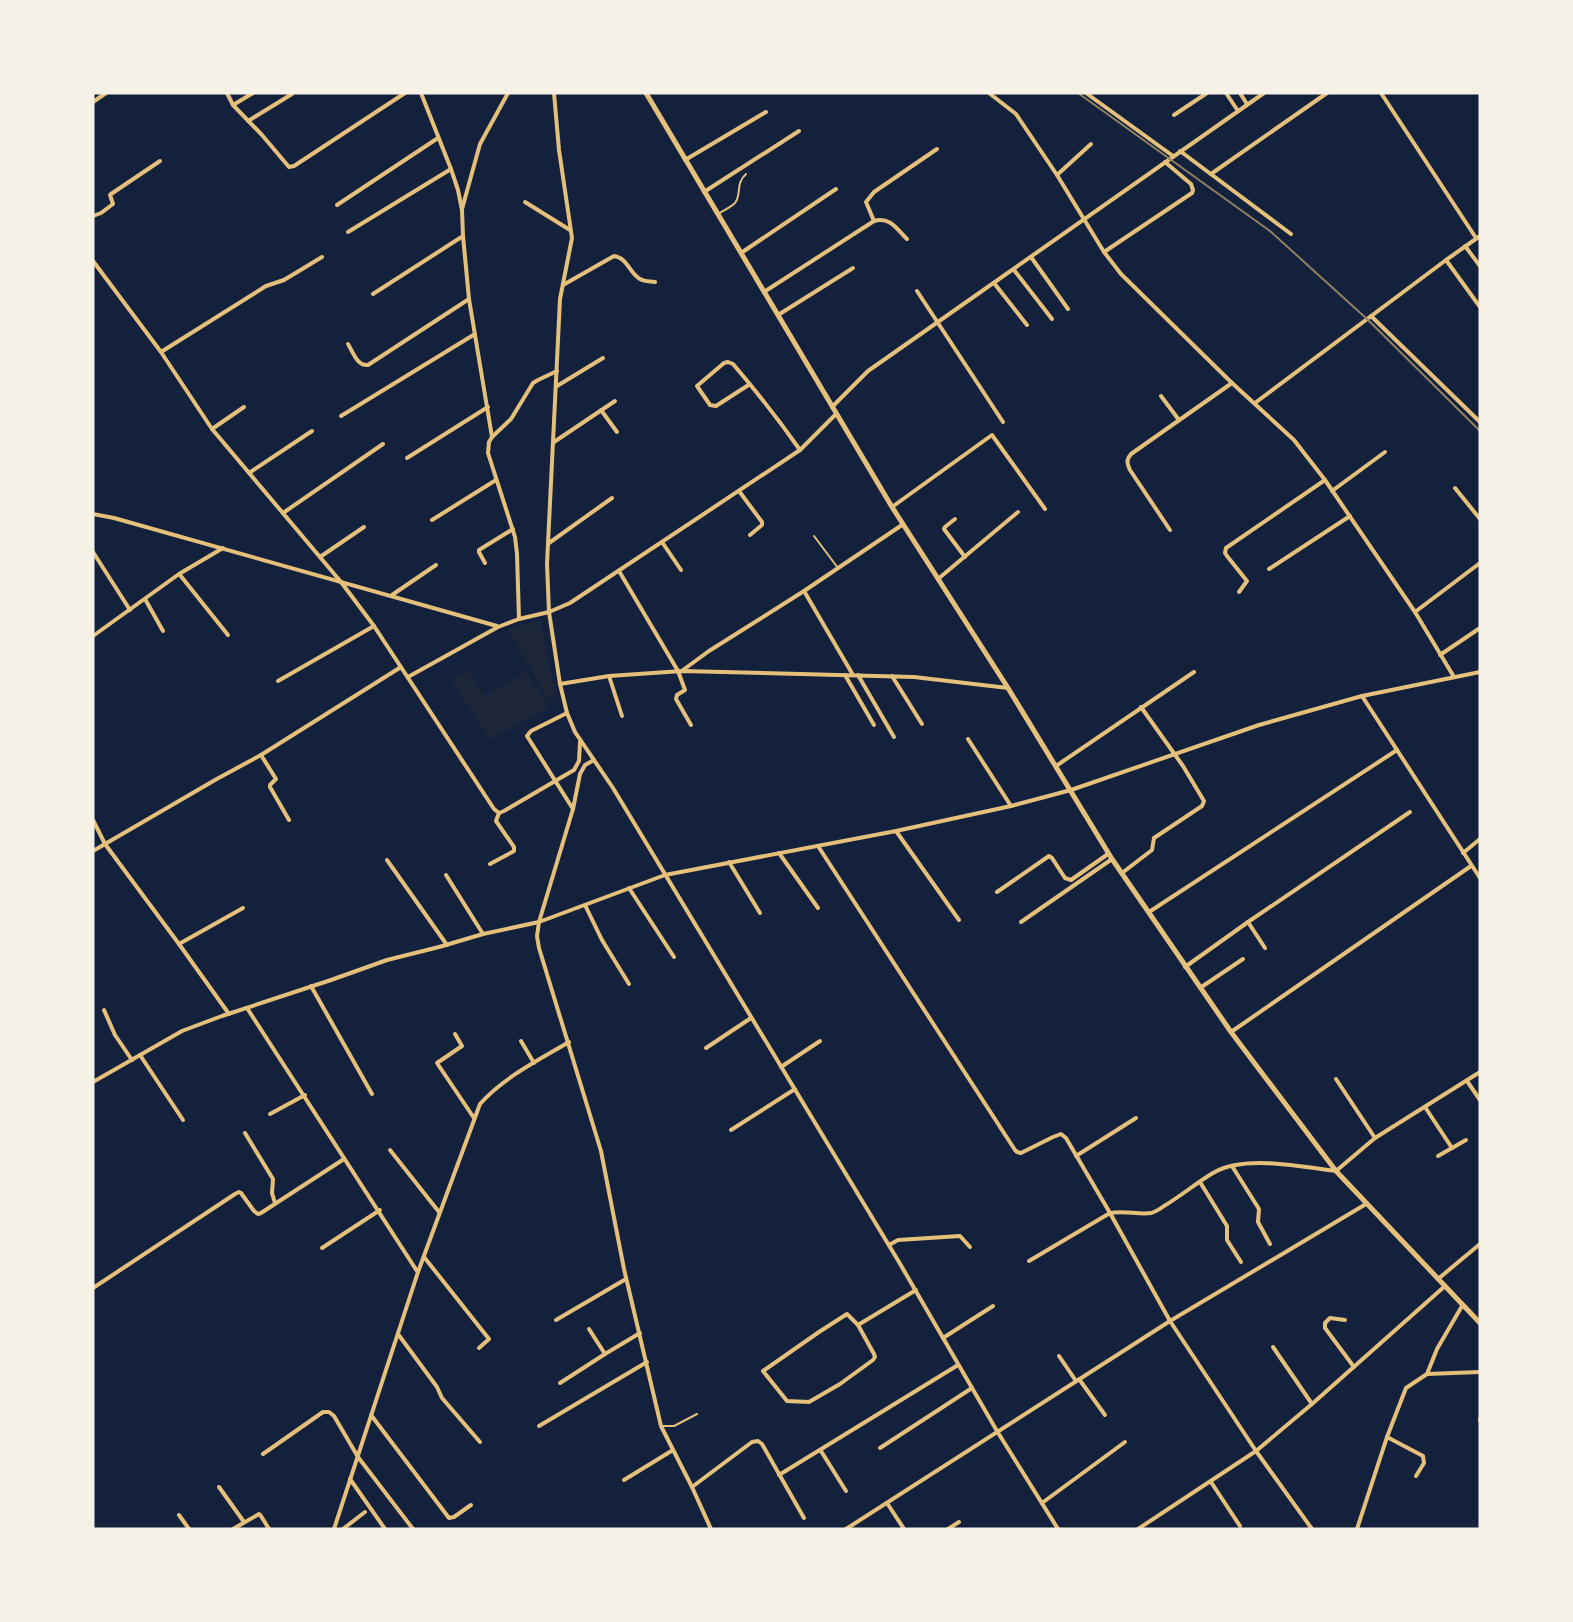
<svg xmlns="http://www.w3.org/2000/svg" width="1573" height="1622" font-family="'Space Grotesk',sans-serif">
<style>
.green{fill:#1d2539}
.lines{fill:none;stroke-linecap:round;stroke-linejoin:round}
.service{stroke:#e5c07b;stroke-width:2}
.minor{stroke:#e5c07b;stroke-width:4}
.tertiary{stroke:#e5c07b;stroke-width:5}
.rail{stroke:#918062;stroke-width:2}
</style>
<rect width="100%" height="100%" fill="#14213d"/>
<g class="green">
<polygon points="540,620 556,696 547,697 507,629"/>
<polygon points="470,671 484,696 526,671 548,704 546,709 489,740 451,679"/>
</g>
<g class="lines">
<g class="service">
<path d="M718 214C723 211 731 207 735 203 742 194 735 184 746 174"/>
<polyline points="814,536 838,568"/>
<polyline points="661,1426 674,1426 697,1414"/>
</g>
<g class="minor">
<polyline points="227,93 233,105 262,135 289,167 294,166 405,93"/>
<polyline points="421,93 451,169 458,190 462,210 463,236 469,299 492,437 489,442 488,453 515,537 517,554 519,619"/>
<polyline points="554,93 559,150 572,238 560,299 547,564 549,612 560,684 567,713 575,732 613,788 899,1262 997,1431 1058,1529"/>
<polyline points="989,93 1016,114 1057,175 1104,252 1121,274 1232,383 1294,440 1325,480 1415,612 1454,677"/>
<polyline points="1086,93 1173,156"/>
<polyline points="1226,93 1238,111"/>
<polyline points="1240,93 1247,104"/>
<polyline points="1381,93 1476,238"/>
<polyline points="93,102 106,93"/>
<polyline points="233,105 253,93"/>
<polyline points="1174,115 1207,93"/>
<polyline points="248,121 292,94"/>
<polyline points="1180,151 1291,234"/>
<polyline points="685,160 766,112"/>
<polyline points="1211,174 1327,93"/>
<polyline points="1057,175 1091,144"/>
<polyline points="704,192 799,131"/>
<polyline points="525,202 570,230"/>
<polyline points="337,205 438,138"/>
<polyline points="462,209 480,144 508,93"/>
<polyline points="93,216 101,213 113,204 110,195 111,194 160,161"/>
<polyline points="874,221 866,202 874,192 937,149"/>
<polyline points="348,232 451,169"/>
<polyline points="1465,246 1480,266"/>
<polyline points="1104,252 1192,193 1193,190 1191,184 1165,162"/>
<polyline points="741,253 836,189"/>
<polyline points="1031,257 1068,309"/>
<polyline points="1446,260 1480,307"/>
<polyline points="93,261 161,352 212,429 341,582 374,626 494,809 499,813"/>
<polyline points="1014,270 1052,319"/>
<polyline points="994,283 1027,325"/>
<path d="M563 285 614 256C628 258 629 273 640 279 645 282 650 281 655 282"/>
<polyline points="917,291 1003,422"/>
<path d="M764 292 874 221C889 216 897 229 907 239"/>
<polyline points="373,294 463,236"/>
<polyline points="778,315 853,268"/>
<polyline points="1371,316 1480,422"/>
<path d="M348 344C353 352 357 366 368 365L469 299"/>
<polyline points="161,352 266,286 284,280 322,257"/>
<path d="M750 384 716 406 710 405 697 386 724 363 728 362 733 364C757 392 779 420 800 450"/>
<polyline points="557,386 603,358"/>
<polyline points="1161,396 1179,420"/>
<polyline points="1255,403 1446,260 1480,236"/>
<polyline points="832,407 868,371 1264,93"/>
<polyline points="601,410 617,432"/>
<polyline points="341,416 475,334"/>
<polyline points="212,429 244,407"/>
<polyline points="492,437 511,419 533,383 538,380 557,371"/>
<polyline points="554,442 615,401"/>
<polyline points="407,458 488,407"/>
<polyline points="249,473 312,431"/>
<polyline points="1455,488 1480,519"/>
<polyline points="739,491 762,522 762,525 750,535"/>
<polyline points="1332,491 1385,452"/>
<polyline points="892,507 992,435 1045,509"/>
<polyline points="283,513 383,444"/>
<polyline points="93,514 114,518 497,626"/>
<polyline points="955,519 945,527 944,529 965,557"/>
<polyline points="432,520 496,480"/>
<path d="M1170 530 1130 470C1127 463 1126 460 1131 454L1232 383"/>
<polyline points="662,542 681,570"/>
<polyline points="549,543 612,498"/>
<polyline points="93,552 130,610"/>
<polyline points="320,557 364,527"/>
<polyline points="485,563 479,552 479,550 513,529"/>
<polyline points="1269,569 1350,516"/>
<polyline points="619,571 678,671 685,690 677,695 676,699 691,725"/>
<polyline points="180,575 228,635"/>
<polyline points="938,579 1018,512"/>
<polyline points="804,591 853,675"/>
<polyline points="1239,592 1247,581 1227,556 1225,553 1226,548 1325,480"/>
<polyline points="392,595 436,565"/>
<polyline points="145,599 163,631"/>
<polyline points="1415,612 1480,563"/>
<polyline points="93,636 179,574 223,548"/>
<polyline points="1440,655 1480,628"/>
<polyline points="683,670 709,651 804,591 902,525"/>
<polyline points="845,675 874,725"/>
<polyline points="858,675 894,737"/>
<polyline points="609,676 622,716"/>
<polyline points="892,676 922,724"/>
<polyline points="408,677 498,627 519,619 549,612 570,603 800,450 836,414"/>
<polyline points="278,681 374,626"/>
<polyline points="560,684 609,676 682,671 914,677 1008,688"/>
<polyline points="1362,696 1480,878"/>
<polyline points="567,713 531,731 527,736 573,809"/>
<polyline points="968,739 1011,806"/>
<polyline points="261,755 276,779 270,785 270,787 289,820"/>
<polyline points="594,760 585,765 580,774 573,809 539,922 537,936 539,948 601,1151 624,1269 661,1426 692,1487 711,1529"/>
<polyline points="1056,766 1194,672"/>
<polyline points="499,813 504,811 574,770 579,761 580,742"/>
<polyline points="93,820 105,844 179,944 229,1014"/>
<polyline points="896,831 959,920"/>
<polyline points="818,846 1015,1150 1017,1152 1021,1153 1053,1137 1061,1134 1066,1138 1110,1213 1170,1321 1256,1451 1312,1529"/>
<polyline points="93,851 215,780 261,755 401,667"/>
<polyline points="779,853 818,908"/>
<polyline points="1463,853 1480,839"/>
<polyline points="387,860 447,945"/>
<polyline points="729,862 760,913"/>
<polyline points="490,864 514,851 514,847 496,821 499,813"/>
<polyline points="1122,873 1152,850 1154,838 1202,806 1204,801 1183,766 1141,707"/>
<polyline points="446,875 483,934"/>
<polyline points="629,888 674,957"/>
<polyline points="997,892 1049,856 1052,858 1065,878 1071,880 1108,854"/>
<polyline points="585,905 602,940 629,984"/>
<polyline points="1149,912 1397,750"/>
<polyline points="1021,922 1112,859"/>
<polyline points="1248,922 1265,948"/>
<polyline points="179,944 243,908"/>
<polyline points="1185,967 1248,922 1410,812"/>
<polyline points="311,986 372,1094"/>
<polyline points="1200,988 1243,959"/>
<polyline points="247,1008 417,1271"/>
<polyline points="104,1010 115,1035 132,1060"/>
<polyline points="1231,1032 1471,866"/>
<polyline points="455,1034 462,1046 437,1063 474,1118"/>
<polyline points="521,1041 534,1063"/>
<polyline points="706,1048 751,1018"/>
<polyline points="140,1055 183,1120"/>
<polyline points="781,1067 820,1041"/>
<polyline points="1336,1079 1375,1138"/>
<polyline points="1467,1081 1480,1100"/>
<polyline points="93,1082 182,1031 222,1016 331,980 387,960 439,947 483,934 539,922 665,875 896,831 1011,806 1071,790 1259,725 1362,696 1480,672"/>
<polyline points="1425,1107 1452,1148 1438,1156"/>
<polyline points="270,1114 305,1095"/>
<polyline points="731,1130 795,1089"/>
<polyline points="245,1133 273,1179 272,1193 275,1203"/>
<polyline points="1452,1148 1466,1140"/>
<polyline points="390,1150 439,1212"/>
<polyline points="1076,1156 1136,1118"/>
<polyline points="1232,1166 1259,1209 1258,1222 1270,1244"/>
<polyline points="1200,1182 1227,1226 1227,1240 1241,1262"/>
<polyline points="889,1245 898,1240 960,1236 970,1247"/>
<polyline points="322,1248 380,1210"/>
<polyline points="424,1257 489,1339 479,1348"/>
<path d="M1029 1261 1110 1213C1124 1210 1138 1215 1151 1213 1155 1212 1160 1209 1164 1206 1181 1196 1196 1183 1213 1173 1244 1154 1301 1167 1336 1171L1375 1138 1480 1072"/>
<polyline points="1438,1279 1480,1244"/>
<polyline points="93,1288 235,1194 239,1192 241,1193 254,1211 258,1214 261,1213 344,1159"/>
<polygon points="847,1314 858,1325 874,1354 875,1357 873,1360 840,1384 809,1402 787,1401 763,1371 819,1332"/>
<polyline points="556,1320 626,1279"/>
<polyline points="1345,1320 1330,1318 1325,1323 1325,1328 1354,1367"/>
<polyline points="858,1325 916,1290"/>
<polyline points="589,1329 605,1354 640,1333"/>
<polyline points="398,1334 437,1387 442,1398 480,1442"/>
<polyline points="943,1338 993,1306"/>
<polyline points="1273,1347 1312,1404"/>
<polyline points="1059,1356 1076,1381"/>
<polyline points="1427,1374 1437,1349 1462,1306"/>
<polyline points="1079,1379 1105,1415"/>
<polyline points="560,1383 605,1354"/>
<polyline points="371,1415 449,1518 454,1517 471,1505"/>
<polyline points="1480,1420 1480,1419"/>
<polyline points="539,1426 647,1362"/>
<polyline points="1387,1437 1423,1456 1424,1463 1416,1476"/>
<polyline points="880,1448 972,1388"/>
<polyline points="821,1451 846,1491"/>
<polyline points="263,1454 323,1412 329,1412 334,1416 358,1457 413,1529"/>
<polyline points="779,1475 958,1365"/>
<polyline points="350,1479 385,1529"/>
<polyline points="624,1480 673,1450"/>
<polyline points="1211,1482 1240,1526"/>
<polyline points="219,1487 244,1522"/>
<polyline points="692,1487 752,1442 758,1441 762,1444 804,1518"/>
<polyline points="887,1503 904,1529"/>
<polyline points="1042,1503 1125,1442"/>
<polyline points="179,1515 189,1529"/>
<polyline points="233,1529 259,1514 261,1516 269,1529"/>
<path d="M334 1529 418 1272 480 1104C504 1077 539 1060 569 1042"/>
<polyline points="343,1529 365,1512"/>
<polyline points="846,1529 1170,1321 1366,1204"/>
<polyline points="948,1529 959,1522"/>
<polyline points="1138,1529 1256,1451 1312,1404 1445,1286"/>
<polyline points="1357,1529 1387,1437 1406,1388 1427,1374 1480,1372"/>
</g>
<polyline class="tertiary" points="646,93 892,507 1008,688 1112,859 1231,1032 1336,1171 1480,1323"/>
<polyline class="rail" points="1078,93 1270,231 1367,319 1480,431"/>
</g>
<rect width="1573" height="1622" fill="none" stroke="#f6f1e7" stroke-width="189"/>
</svg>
